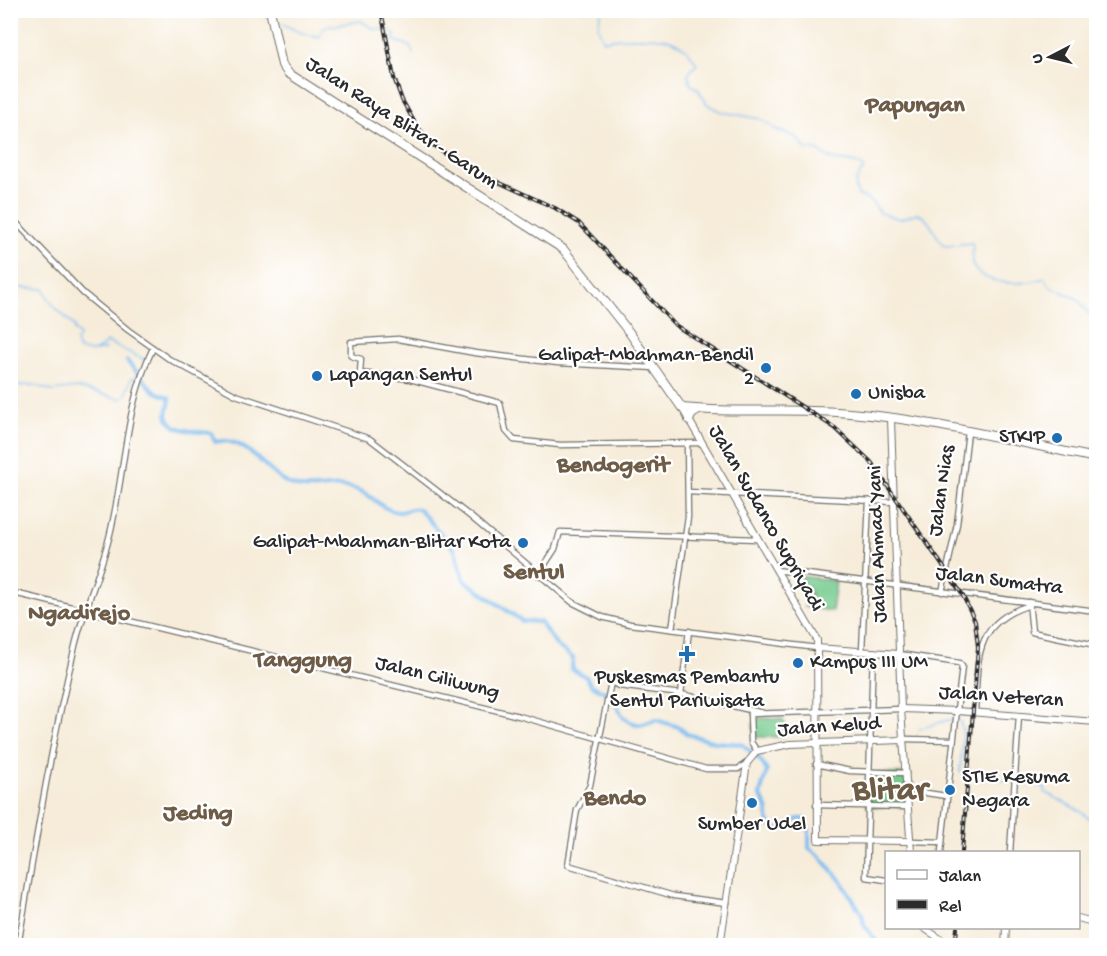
<svg xmlns="http://www.w3.org/2000/svg" width="1107" height="956" font-family="'Gochi Hand',sans-serif">
<style>
.green{fill:#76cb8f;stroke:#507b5d;stroke-width:1.5}
.lines{fill:none;stroke-linecap:round;stroke-linejoin:round}
.stream{stroke:#7cbcf0;stroke-width:1.5}
.river{stroke:#7cbcf0;stroke-width:4}
.secondary-casing{stroke:#726f68;stroke-width:7}
.primary-casing{stroke:#726f68;stroke-width:8}
.highway-casing{stroke:#726f68;stroke-width:10}
.secondary{stroke:#fff;stroke-width:4.5}
.primary{stroke:#fff;stroke-width:6}
.highway{stroke:#fff;stroke-width:8}
.rail-casing{stroke:#2b2b2b;stroke-width:4}
.rail{stroke:#fff;stroke-width:1.5;stroke-dasharray:4.5;stroke-linecap:butt}
.poi-dot{fill:#1f6fb2;stroke:#fff;stroke-width:2}
.labels{text-anchor:middle;dominant-baseline:central;stroke-width:4.5;stroke-linejoin:round;paint-order:stroke}
.street-label{font-size:21px;fill:#2b2b2b;stroke:#fff}
.poi-label{font-size:21px;fill:#2b2b2b;stroke:#fff;text-anchor:start}
.quarter-label{font-size:24px;font-weight:bold;fill:#6f5c47;stroke:#fff}
.town-label{font-size:33px;font-weight:bold;fill:#6f5c47;stroke:#fff}
</style>
<rect width="100%" height="100%" fill="#fff"/>
<filter id="ink" filterUnits="userSpaceOnUse"><feTurbulence type="fractalNoise" baseFrequency=".0167" numOctaves="2"/><feDisplacementMap in="SourceGraphic" scale="12" xChannelSelector="R" yChannelSelector="G"/><feConvolveMatrix kernelMatrix="1 2 1 2 8 2 1 2 1" color-interpolation-filters="sRGB"/></filter>
<filter id="wash" filterUnits="userSpaceOnUse"><feTurbulence type="fractalNoise" baseFrequency=".008" numOctaves="4" result="noise"/><feDisplacementMap in="SourceGraphic" scale="24" xChannelSelector="R" yChannelSelector="G"/><feGaussianBlur stdDeviation="1.35" result="paint"/><feColorMatrix in="noise" values="0 0 0 0 0 0 0 0 0 0 0 0 0 0 0 0 0 1.4 0 .05"/><feComposite in="paint" operator="in"/></filter>
<g filter="url(#wash)">
<rect width="100%" height="100%" fill="#f6ecd9"/>
<g class="green">
<polygon points="800,576 836,581 832,611 804,607 812,600 809,595 811,594"/>
<polygon points="759,718 782,719 786,725 783,737 755,737 753,725"/>
<polygon points="868,773 905,774 908,806 867,807"/>
</g>
<g class="lines">
<g class="stream">
<polyline points="255,10 270,19"/>
<polyline points="584,10 590,10"/>
<path d="M601 10 598 28 604 41C613 37 622 39 631 38 661 36 679 35 697 64L688 74 691 85 698 89 707 104 722 112 761 119 777 130 796 137 806 149C822 149 820 154 832 159 843 163 855 159 864 168 858 178 852 182 858 195L872 202 880 213 900 219 917 213C933 220 933 236 945 246L972 243C975 250 969 258 973 266 985 287 1025 285 1044 278L1051 287 1078 299 1088 313 1096 316"/>
<polyline points="277,21 299,32 319,37 324,27 361,21 374,29 388,30 395,35 393,40 410,46 413,54"/>
<path d="M10 287 44 289C50 306 62 313 74 326V330L79 336 76 342 79 350 92 352 105 349"/>
<polyline points="96,351 107,342 145,360"/>
<polyline points="10,386 34,385 52,391 78,388 121,399 126,395 131,379 138,376"/>
<polyline points="919,729 948,720 960,721 963,732 960,772 1045,787 1045,792 1080,811 1096,824"/>
</g>
<path class="river" d="M127 361 154 391 170 398 167 415C172 433 197 431 211 433L215 442C246 435 262 469 287 483 311 496 332 480 358 490 373 495 381 510 398 512 406 513 410 506 419 509L455 550 464 580 522 621 540 622 556 645 573 658 572 669 586 677 591 685 611 695 623 717 630 722 640 725 656 720 679 727 687 734 715 742 742 744 761 761 767 771 760 794 767 808 769 825 779 830 798 819H804L809 830V848L820 856 842 882 862 914 864 925 880 946"/>
</g>
</g>
<g filter="url(#ink)">
<g class="lines">
<defs>
<g id="secondary">
<polyline points="10,216 83,293 128,330 169,359 236,395 370,439 471,517 572,602 602,617 630,624 817,648"/>
<polyline points="655,368 558,363 475,353 398,339 351,342 351,356 361,359 360,373 410,379 500,403 506,431 514,440 560,445 702,443"/>
<polyline points="689,492 894,502"/>
<polyline points="776,570 1096,611"/>
<polyline points="538,575 555,549 560,532 757,539"/>
<polyline points="10,592 519,716 706,769 738,769 747,763"/>
<polyline points="942,592 957,524 968,432"/>
<polyline points="1029,602 1032,632 1096,645"/>
<polyline points="672,629 688,517 687,444"/>
<polyline points="862,651 869,501"/>
<polyline points="873,652 866,877 886,880"/>
<polyline points="899,654 959,663 962,666 941,852"/>
<polyline points="681,694 689,631"/>
<polyline points="750,712 751,742 757,751"/>
<path d="M975 712C978 662 972 622 1030 605"/>
<polyline points="750,714 901,709"/>
<polyline points="904,739 953,740"/>
<polyline points="816,764 850,771 906,773"/>
<polyline points="907,790 946,796"/>
<polyline points="816,805 908,807"/>
<polyline points="911,841 942,842"/>
<polyline points="1010,852 1019,716"/>
<polyline points="727,903 674,896 568,865 577,810 590,785 611,682 619,686 681,694 763,713"/>
<path d="M18 946C35 845 51 745 75 646 84 608 101 572 110 534 125 473 125 405 153 348"/>
</g>
<g id="primary">
<polyline points="682,408 817,640 818,840 909,841"/>
<polyline points="891,419 901,709 911,852"/>
<polyline points="817,648 899,654"/>
<polyline points="902,709 957,711 1096,722"/>
<polyline points="1078,918 1096,923"/>
<polyline points="924,928 951,946"/>
<polyline points="720,946 747,763 757,751 790,744 903,740"/>
<polyline points="1005,946 1006,928"/>
</g>
<g id="highway">
<path d="M270 10 282 65 288 73 563 249 629 332 682 408C739 414 795 407 850 413 933 420 1015 442 1096 458"/>
<polyline points="689,420 692,414 699,410"/>
</g>
</defs>
<use href="#secondary" class="secondary-casing"/>
<use href="#primary" class="primary-casing"/>
<use href="#highway" class="highway-casing"/>
<use href="#secondary" class="secondary"/>
<use href="#primary" class="primary"/>
<use href="#highway" class="highway"/>
<defs>
<g id="rail">
<polyline points="381,10 394,78 402,100 416,125 433,145 463,166 555,208 579,223 675,325 835,428 871,462 962,594 975,621 978,647 962,852"/>
<polyline points="955,946 957,928"/>
</g>
</defs>
<use href="#rail" class="rail-casing"/>
<use href="#rail" class="rail"/>
</g>
</g>
<g class="poi-dot">
<circle cx="766" cy="368" r="6"/>
<circle cx="317" cy="376" r="6"/>
<circle cx="856" cy="394" r="6"/>
<circle cx="1057" cy="438" r="6"/>
<circle cx="523" cy="543" r="6"/>
<path d="M684 645h6v6h6v6h-6v6h-6v-6h-6v-6h6z"/>
<circle cx="798" cy="663" r="6"/>
<circle cx="950" cy="790" r="6"/>
<circle cx="752" cy="803" r="6"/>
</g>
<g class="labels">
<g class="street-label">
<text transform="translate(401 124) rotate(33)">Jalan Raya Blitar - Garum</text>
<text transform="translate(943 491) rotate(-82)">Jalan Nias</text>
<text transform="translate(765 519) rotate(60)">Jalan Sudanco Supriyadi</text>
<text transform="translate(879 544) rotate(-92)">Jalan Ahmad Yani</text>
<text transform="translate(999 582) rotate(7)">Jalan Sumatra</text>
<text transform="translate(437 679) rotate(14)">Jalan Ciliwung</text>
<text transform="translate(1001 698) rotate(4)">Jalan Veteran</text>
<text transform="translate(829 728) rotate(-4)">Jalan Kelud</text>
</g>
<g class="poi-label">
<text x="754" y="356" text-anchor="end">Galipat-Mbahman-Bendil<tspan x="754" dy="24">2</tspan></text>
<text x="329" y="376">Lapangan Sentul</text>
<text x="868" y="394">Unisba</text>
<text x="1045" y="438" text-anchor="end">STKIP</text>
<text x="511" y="543" text-anchor="end">Galipat-Mbahman-Blitar Kota</text>
<text x="810" y="663">Kampus III UM</text>
<text x="687" y="678" text-anchor="middle">Puskesmas Pembantu<tspan x="687" dy="24">Sentul Pariwisata</tspan></text>
<text x="962" y="778">STIE Kesuma<tspan x="962" dy="24">Negara</tspan></text>
<text x="752" y="825" text-anchor="middle">Sumber Udel</text>
</g>
<g class="quarter-label">
<text x="915" y="106">Papungan</text>
<text x="613" y="466">Bendogerit</text>
<text x="534" y="573">Sentul</text>
<text x="79" y="614">Ngadirejo</text>
<text x="303" y="661">Tanggung</text>
<text x="615" y="799">Bendo</text>
<text x="198" y="814">Jeding</text>
</g>
<g class="town-label">
<text x="890" y="792">Blitar</text>
</g>
</g>
<rect width="1107" height="956" fill="none" stroke="#fff" stroke-width="36"/>
<rect x="885" y="851" width="195" height="78" fill="#ffffff" stroke="#aaaaaa" stroke-width="1.5"/>
<rect x="897" y="870" width="30" height="9" fill="#ffffff" stroke="#aaaaaa" stroke-width="1.5"/>
<text x="939" y="881" font-size="18" fill="#2b2b2b">Jalan</text>
<rect x="897" y="900" width="30" height="9" fill="#2b2b2b" stroke="#aaaaaa" stroke-width="1.5"/>
<text x="939" y="911" font-size="18" fill="#2b2b2b">Rel</text>
<g transform="translate(1050 57) rotate(263)" stroke="#ffffff" stroke-width="4.5" paint-order="stroke">
<path d="M0-4.5L10 22L0 15L-10 22Z" fill="#2b2b2b"/>
<text y="-9" font-size="16" font-weight="bold" text-anchor="middle" fill="#2b2b2b">U</text>
</g>
</svg>
